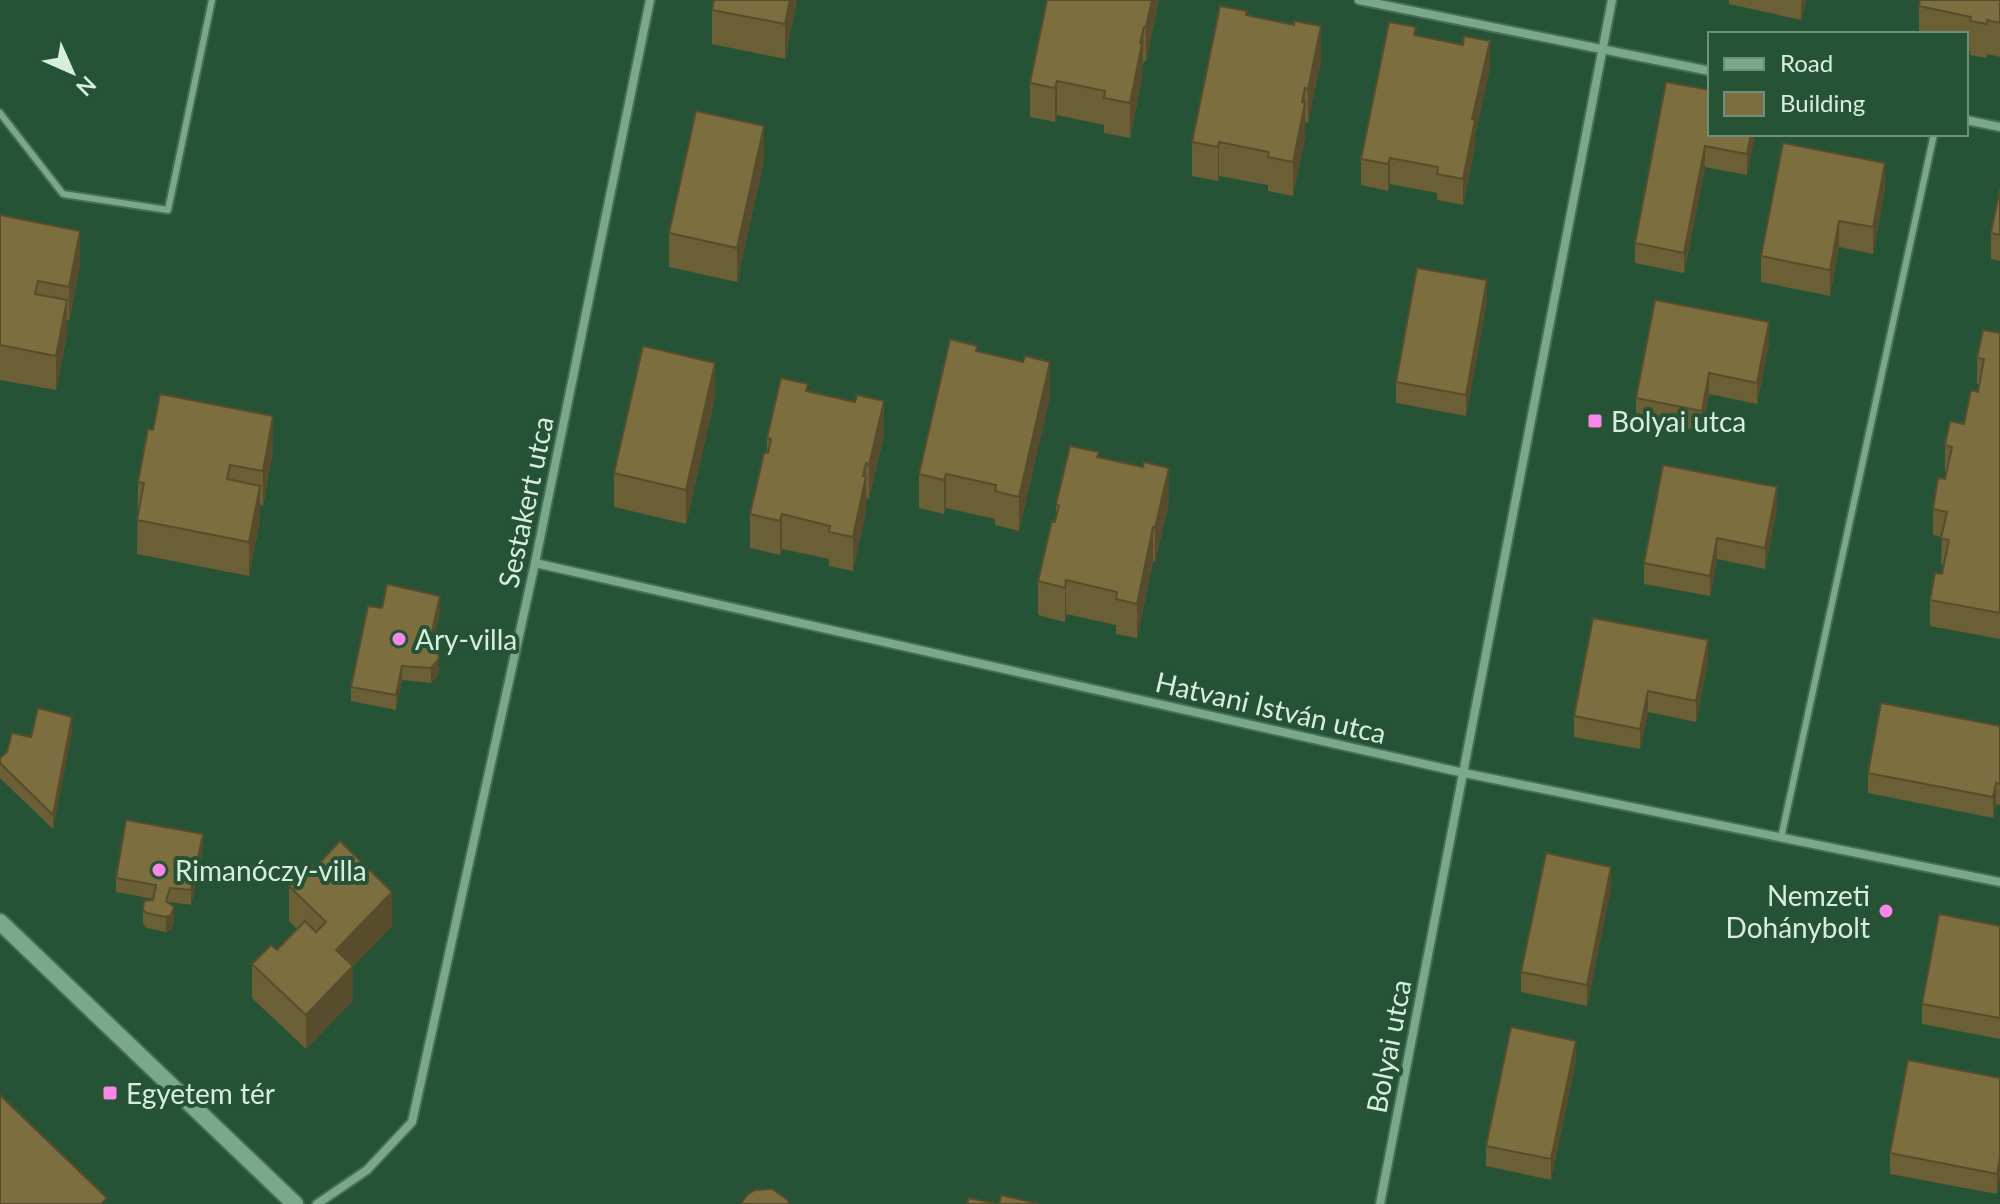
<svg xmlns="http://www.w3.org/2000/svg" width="2000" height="1204" font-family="Lato,sans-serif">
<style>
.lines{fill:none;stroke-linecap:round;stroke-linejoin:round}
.lane-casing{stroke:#466e56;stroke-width:10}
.street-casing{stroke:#466e56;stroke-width:12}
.secondary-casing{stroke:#466e56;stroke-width:20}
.lane{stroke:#7aa888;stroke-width:6}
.street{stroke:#7aa888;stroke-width:8}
.secondary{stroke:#7aa888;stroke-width:16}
.wall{fill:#6b5f36}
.shaded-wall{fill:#574d2c}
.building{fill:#7c6e3f;stroke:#574d2c;stroke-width:2}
.poi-dot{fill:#fa87e7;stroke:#265236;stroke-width:3}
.labels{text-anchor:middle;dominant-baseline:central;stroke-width:8;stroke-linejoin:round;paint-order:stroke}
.poi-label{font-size:28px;fill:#d7eedd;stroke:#265236;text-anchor:start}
.street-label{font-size:28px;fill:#d7eedd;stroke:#265236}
</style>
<rect width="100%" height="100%" fill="#265236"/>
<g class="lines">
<defs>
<g id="lane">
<polyline points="0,113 63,194 168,210 212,0"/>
<polyline points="1781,838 1934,134"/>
</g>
<g id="street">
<polyline points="1359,0 1710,71"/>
<polyline points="1966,120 2000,127"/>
<polyline points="535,563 1464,773 2000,882"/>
<polyline points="317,1204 367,1170 412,1122 535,563 650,0"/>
<polyline points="1380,1204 1612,0"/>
</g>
<polyline id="secondary" points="0,922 295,1204"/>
</defs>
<use href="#lane" class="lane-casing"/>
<use href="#street" class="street-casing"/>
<use href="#secondary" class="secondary-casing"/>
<use href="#lane" class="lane"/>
<use href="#street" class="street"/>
<use href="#secondary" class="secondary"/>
</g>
<g class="wall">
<polygon points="797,0 785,59 712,44 712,10"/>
<polygon points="1159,0 1146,61 1144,61 1142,66 1142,78 1130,138 1104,133 1104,125 1057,115 1055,122 1030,117 1030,83"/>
<polygon points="1729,0 1806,0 1801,20 1729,4"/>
<polygon points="2000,0 2000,57 1987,54 1987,58 1970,55 1970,51 1966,50 1966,34 1919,34 1919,6"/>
<polygon points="1247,16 1321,60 1308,123 1305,122 1305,137 1293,196 1268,191 1268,185 1219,176 1218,181 1192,176 1192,142"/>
<polygon points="1416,35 1490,68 1475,135 1475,146 1463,205 1437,200 1437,193 1390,184 1388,191 1361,185 1361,159"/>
<polygon points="1710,134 1755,134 1747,175 1705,167 1684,273 1635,263 1635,243"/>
<polygon points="764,160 737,282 669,267 669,233"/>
<polygon points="1885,189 1873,254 1839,247 1830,296 1761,282 1761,256"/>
<polygon points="2000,189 2000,261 1991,259 1991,233"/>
<polygon points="0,215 80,265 69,321 67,320 67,334 56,390 0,380"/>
<polygon points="1487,301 1466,416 1396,403 1396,382"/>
<polygon points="2000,333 2000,639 1930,626 1930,600 1942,574 1943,565 1941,564 1942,537 1933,535 1933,509 1945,479 1947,472 1945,471 1945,445 1964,424 1978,392 1979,384 1977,384 1977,358"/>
<polygon points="1769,343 1757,404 1709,394 1702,431 1636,419 1636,398"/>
<polygon points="808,391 884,435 869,499 866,498 866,511 853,571 829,566 829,559 782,549 780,555 750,548 750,514 767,453 767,438"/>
<polygon points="1050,396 1019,531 995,525 995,519 946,508 944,514 919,508 919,474"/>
<polygon points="715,397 686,524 614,507 614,473"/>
<polygon points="273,450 263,506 260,505 260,520 249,576 137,554 138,482"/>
<polygon points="1099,457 1169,502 1155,562 1153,561 1137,638 1116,634 1116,625 1066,614 1065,622 1038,615 1038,581 1056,517 1056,504"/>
<polygon points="1777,508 1765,569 1717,559 1710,596 1644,584 1644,563"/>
<polygon points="382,608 440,611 433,642 439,674 431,683 402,680 396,710 351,701 351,687"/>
<polygon points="1708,661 1696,722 1648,712 1640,749 1574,737 1574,716"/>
<polygon points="2000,726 2000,805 1996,804 1993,818 1868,793 1868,773"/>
<polygon points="72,731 53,829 0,778 0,758"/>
<polygon points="203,848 191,905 170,902 174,921 171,930 166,932 147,928 143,924 143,910 154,899 116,892 116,878"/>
<polygon points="315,868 392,926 353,966 353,1000 306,1049 252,998 252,964 277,950 297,929 289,921 289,886"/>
<polygon points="1611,887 1587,1006 1521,992 1521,972"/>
<polygon points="2000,926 2000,1039 1922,1024 1922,1004"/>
<polygon points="1576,1061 1551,1180 1486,1166 1486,1146"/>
<polygon points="2000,1078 1997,1194 1890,1174 1890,1153"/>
</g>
<g class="shaded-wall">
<polygon points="790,0 797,0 785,59 785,24"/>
<polygon points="1152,0 1159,0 1146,61 1146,27"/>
<polygon points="1801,0 1806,0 1801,20"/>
<polygon points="1321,26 1321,60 1308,123 1308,89"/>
<polygon points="1144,27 1142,78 1130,138 1130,103"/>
<polygon points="1490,41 1490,68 1475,135 1475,146 1463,205 1463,179 1472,119"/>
<polygon points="1057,81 1057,115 1055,122 1055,88"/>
<polygon points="1305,88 1305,137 1293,196 1293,162"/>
<polygon points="764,126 764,160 737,282 737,248"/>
<polygon points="1751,134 1755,134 1747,175 1747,154"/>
<polygon points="1219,142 1219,176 1218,181 1218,147"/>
<polygon points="1705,146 1705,167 1684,273 1684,253"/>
<polygon points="1390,158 1390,184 1388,191 1388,164"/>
<polygon points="1885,163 1885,189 1873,254 1873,227"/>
<polygon points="1839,221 1839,247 1830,296 1830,270"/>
<polygon points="80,231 80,265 69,321 69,287"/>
<polygon points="1487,280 1487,301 1466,416 1466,395"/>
<polygon points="67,300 67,334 56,390 56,356"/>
<polygon points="1769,322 1769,343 1757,404 1757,383"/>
<polygon points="1050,362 1050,396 1019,531 1019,497"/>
<polygon points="715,363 715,397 686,524 686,490"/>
<polygon points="1709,373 1709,394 1702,431 1702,411"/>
<polygon points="884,401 884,435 869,499 869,465"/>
<polygon points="273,416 273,450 263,506 263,471"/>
<polygon points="866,463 866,511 853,571 853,537"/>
<polygon points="1169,468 1169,502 1155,562 1155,528"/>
<polygon points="946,474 946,508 944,514 944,480"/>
<polygon points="260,486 260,520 249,576 249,542"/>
<polygon points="1777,487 1777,508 1765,569 1765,548"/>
<polygon points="782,514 782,549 780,555 780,521"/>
<polygon points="1153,527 1153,561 1137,638 1137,604"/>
<polygon points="1717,538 1717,559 1710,596 1710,576"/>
<polygon points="1066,580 1066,614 1065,622 1065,588"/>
<polygon points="440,596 440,611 430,655 430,640"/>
<polygon points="1708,640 1708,661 1696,722 1696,701"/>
<polygon points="439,659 439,674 431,683 431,668"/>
<polygon points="402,666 402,680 396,710 396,695"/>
<polygon points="1648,691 1648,712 1640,749 1640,729"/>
<polygon points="72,717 72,731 53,829 53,815"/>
<polygon points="1996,783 1996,804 1993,818 1993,797"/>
<polygon points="203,834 203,848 191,905 191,890"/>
<polygon points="1611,867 1611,887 1587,1006 1587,985"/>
<polygon points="392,892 392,926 353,966 353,1000 306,1049 306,1015 336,950"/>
<polygon points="174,907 174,921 171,930 166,932 166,917"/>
<polygon points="1576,1041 1576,1061 1551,1180 1551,1159"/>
<polygon points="2000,1157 2000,1178 1997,1194 1997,1174"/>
</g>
<g class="building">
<polygon points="714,0 790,0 785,24 712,10"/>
<polygon points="1047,0 1152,0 1146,27 1144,27 1140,43 1142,44 1130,103 1104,98 1105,91 1057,81 1055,88 1030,83"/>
<polygon points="1920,0 2000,0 2000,23 1987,20 1987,24 1970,21 1971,17 1919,6"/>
<polygon points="1220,6 1247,11 1246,15 1294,25 1294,21 1321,26 1308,89 1305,88 1302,102 1305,103 1293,162 1268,157 1269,152 1219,142 1218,147 1192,142"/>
<polygon points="1389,22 1416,27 1414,35 1463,45 1464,36 1490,41 1472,119 1475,120 1463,179 1437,174 1438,167 1390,158 1388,164 1361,159"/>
<polygon points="1666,82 1710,90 1710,134 1751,134 1747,154 1705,146 1684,253 1635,243"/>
<polygon points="696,111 764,126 737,248 669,233"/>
<polygon points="1783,143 1885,163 1873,227 1839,221 1830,270 1761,256"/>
<polygon points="2000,189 2000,235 1991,233"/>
<polygon points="0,215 80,231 69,287 38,281 35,294 67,300 56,356 0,345"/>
<polygon points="1417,268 1487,280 1466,395 1396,382"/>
<polygon points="1655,300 1769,322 1757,383 1709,373 1702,411 1636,398"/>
<polygon points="1983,330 2000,333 2000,613 1930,600 1935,573 1942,574 1949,540 1941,538 1947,512 1933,509 1938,478 1945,479 1952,447 1945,445 1950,421 1964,424 1971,390 1978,392 1984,359 1977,358"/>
<polygon points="950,339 977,346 976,351 1023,362 1025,356 1050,362 1019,497 995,491 996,485 946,474 944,480 919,474"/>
<polygon points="643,346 715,363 686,490 614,473"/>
<polygon points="781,378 808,384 806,391 855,402 857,395 884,401 869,465 866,463 863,476 866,476 853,537 829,532 830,526 782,514 780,521 750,514 764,453 768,453 771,439 767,438"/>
<polygon points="160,394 273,416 263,471 230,465 227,479 260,486 249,542 137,520 144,483 138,482 148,429 153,430"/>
<polygon points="1070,446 1099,452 1097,457 1143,467 1144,462 1169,468 1155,528 1153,527 1137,604 1116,599 1117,592 1066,580 1065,588 1038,581 1052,521 1055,522 1059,506 1056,504"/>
<polygon points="1663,465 1777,487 1765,548 1717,538 1710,576 1644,563"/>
<polygon points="387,584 440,596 430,640 437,645 439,659 431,668 402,666 396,695 351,687 368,606 382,608"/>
<polygon points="1593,618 1708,640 1696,701 1648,691 1640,729 1574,716"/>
<polygon points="1881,703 2000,726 2000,784 1996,783 1993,797 1868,773"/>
<polygon points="38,708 72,717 53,815 0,763 0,758 7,752 12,733 31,737"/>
<polygon points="126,820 203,834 191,890 170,888 166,901 174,907 171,915 166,917 147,913 143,910 144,901 153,900 156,885 116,878"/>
<polygon points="340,841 392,892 336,950 353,966 306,1015 252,964 271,945 277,950 305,921 316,932 326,922 289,886 311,864 315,868"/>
<polygon points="1546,853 1611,867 1587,985 1521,972"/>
<polygon points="1939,914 2000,926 2000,1018 1922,1004"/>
<polygon points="1511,1027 1576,1041 1551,1159 1486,1146"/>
<polygon points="1908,1060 2000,1078 2000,1157 1997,1174 1890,1153"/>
<polygon points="0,1095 107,1198 101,1204 0,1204"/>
<polygon points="772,1189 788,1200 789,1204 741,1204 747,1195 755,1190"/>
<polygon points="1001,1195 1039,1204 999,1204"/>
<polygon points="969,1198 998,1204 967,1204"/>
</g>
<g class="poi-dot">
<rect x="1587" y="413" width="16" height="16" rx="4"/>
<circle cx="399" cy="639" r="8"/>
<circle cx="159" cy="870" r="8"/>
<circle cx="1886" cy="911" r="8"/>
<rect x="102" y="1085" width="16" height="16" rx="4"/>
</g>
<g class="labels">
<g class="poi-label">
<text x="1611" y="421">Bolyai utca</text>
<text x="415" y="639">Ary-villa</text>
<text x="175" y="870">Rimanóczy-villa</text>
<text x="1870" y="895" text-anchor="end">Nemzeti<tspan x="1870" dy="32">Dohánybolt</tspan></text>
<text x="126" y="1093">Egyetem tér</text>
</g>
<g class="street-label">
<text transform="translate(525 502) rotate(-78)">Sestakert utca</text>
<text transform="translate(1271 707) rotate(13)">Hatvani István utca</text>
<text transform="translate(1388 1046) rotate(-79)">Bolyai utca</text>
</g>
</g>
<rect x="1708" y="32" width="260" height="104" fill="#265236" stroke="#6d9079" stroke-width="2"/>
<rect x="1724" y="58" width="40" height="12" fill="#7aa888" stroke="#6d9079" stroke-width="2"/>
<text x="1780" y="72" font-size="24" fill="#d7eedd">Road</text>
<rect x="1724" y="92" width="40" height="24" fill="#7c6e3f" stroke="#6d9079" stroke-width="2"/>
<text x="1780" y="112" font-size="24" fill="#d7eedd">Building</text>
<g transform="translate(72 72) rotate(135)" stroke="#265236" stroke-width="6" paint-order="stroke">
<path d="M0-6L14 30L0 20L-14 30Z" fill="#d7eedd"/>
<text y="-12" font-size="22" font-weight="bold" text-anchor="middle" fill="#d7eedd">N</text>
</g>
</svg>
